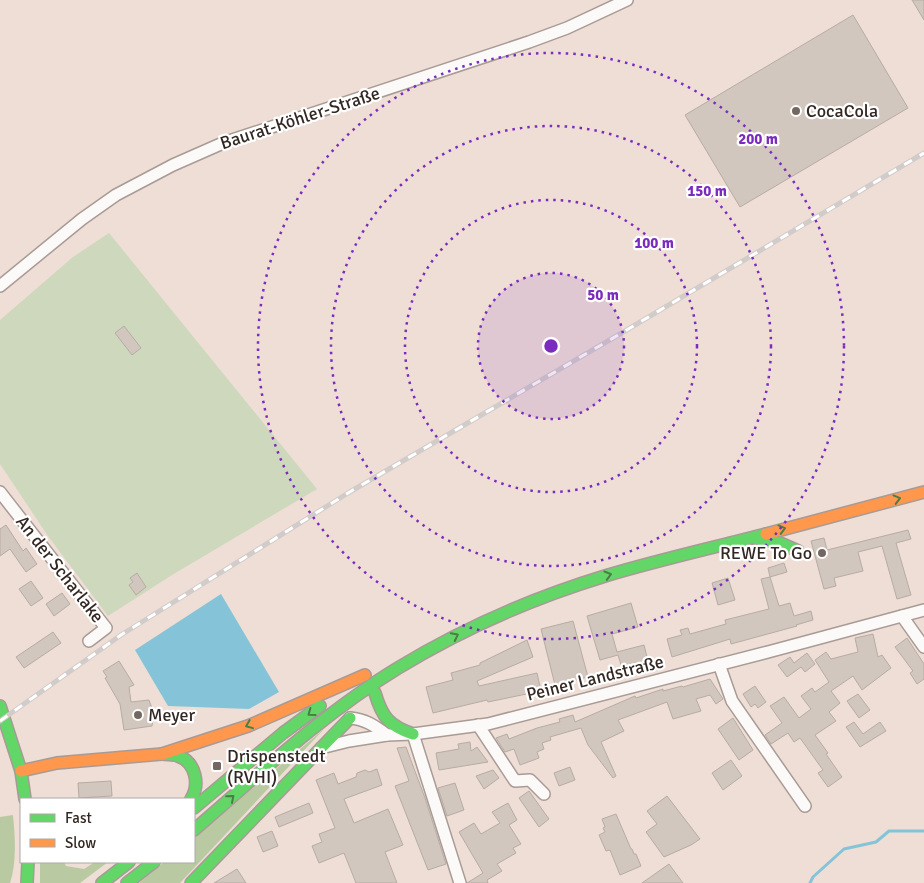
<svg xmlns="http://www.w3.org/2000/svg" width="924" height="883" font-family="Signika,sans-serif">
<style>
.green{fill:#ced8bc}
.forest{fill:#b9caa3}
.water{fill:#85c4d8}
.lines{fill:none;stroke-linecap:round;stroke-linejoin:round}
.stream{stroke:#85c4d8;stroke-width:3}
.building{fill:#d2c7bf;stroke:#b7aca4}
.street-casing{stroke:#a89b95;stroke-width:14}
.fast-casing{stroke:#a89b95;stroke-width:14}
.slow-casing{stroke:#a89b95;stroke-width:14}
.street{stroke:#fcfaf9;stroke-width:11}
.fast{stroke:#63d668;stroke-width:11}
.slow{stroke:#ff974d;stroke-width:11}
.rail-casing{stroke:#d1ccca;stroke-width:5}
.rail{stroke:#fff;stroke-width:3;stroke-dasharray:9;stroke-linecap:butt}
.oneway{stroke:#4a7e45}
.ring{fill:none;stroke:#7b2cbf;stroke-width:2.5;stroke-dasharray:2.5 5}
.poi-dot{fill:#746761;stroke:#fff;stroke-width:2}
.labels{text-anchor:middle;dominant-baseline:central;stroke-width:4.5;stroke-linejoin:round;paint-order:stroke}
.poi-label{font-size:18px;fill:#322722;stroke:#fff;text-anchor:start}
.street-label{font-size:18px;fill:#322722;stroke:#fff}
.centre{fill:#7b2cbf;stroke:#fff;stroke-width:2.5}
.ring-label{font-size:15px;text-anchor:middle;font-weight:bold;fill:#7b2cbf;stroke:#fff;stroke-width:4.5;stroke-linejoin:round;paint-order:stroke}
</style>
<rect width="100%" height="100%" fill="#eeded6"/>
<polygon class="green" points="109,233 317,489 172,575 108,616 48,536 0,464 0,320 73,257"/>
<g class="forest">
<polygon points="324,729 180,883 139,883 164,862 194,862 194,837"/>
<path d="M13 815C15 836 17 862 10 883H0V817Z"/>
<polygon points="40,862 64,862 66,866 84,869 95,862 108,862 80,883 40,883"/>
</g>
<polygon class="water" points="221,594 279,692 249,709 168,706 135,650"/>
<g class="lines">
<polyline class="stream" points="810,883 813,877 844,849 876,842 889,831 924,831"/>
</g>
<g class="building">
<polygon points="912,0 924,0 924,20"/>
<polygon points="853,15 908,108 740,207 685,115"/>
<polygon points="124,326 141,348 132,355 115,333"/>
<polygon points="6,525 23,551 26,548 37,564 26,572 10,549 0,556 0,529"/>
<polygon points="908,530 911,539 896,543 911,595 897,599 882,546 858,552 863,571 834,578 836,586 824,589 811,541 824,538 827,550"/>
<polygon points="784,563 787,572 770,577 768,568"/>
<polygon points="137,573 146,587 136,595 129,585 133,582 130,578"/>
<polygon points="770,577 779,606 790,603 794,616 811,611 813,620 796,625 797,626 731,644 730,639 672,657 667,639 682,635 680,630 688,628 690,634 726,624 725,620 769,609 761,579"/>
<polygon points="728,578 735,600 718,605 712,583"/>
<polygon points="31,581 43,598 31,606 19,589"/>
<polygon points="62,593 70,604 54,616 46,604"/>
<polygon points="631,603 638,627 612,634 617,652 644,645 648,661 622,668 618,655 600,660 587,616"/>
<polygon points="573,621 588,677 555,685 541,629"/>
<polygon points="53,632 61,643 24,668 16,657"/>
<polygon points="873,634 878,657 882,655 891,668 862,690 853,676 831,691 840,703 829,712 836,721 815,735 828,753 826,754 842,777 828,787 818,773 823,770 800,738 794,742 788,733 771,744 765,735 782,723 770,706 784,697 799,718 811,709 801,696 812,688 815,692 829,682 815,660 826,652 831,659 858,652 855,638"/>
<polygon points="907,638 924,664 924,679 917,684 910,673 913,671 895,647"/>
<polygon points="527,640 533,657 477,681 479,686 537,673 541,691 488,702 487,700 433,713 426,687 453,680 451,673 480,665 480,663"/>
<polygon points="807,653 815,664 805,672 801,667 787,677 778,665 790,657 794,663"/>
<polygon points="119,661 134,685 129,687 131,702 149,700 154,714 152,726 124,730 120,704 105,678 107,677 103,671"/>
<polygon points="710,679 723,699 716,704 710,695 696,699 701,711 673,719 667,702 618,720 624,731 601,742 616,776 613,778 588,745 581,728 550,737 551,740 542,743 544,749 537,752 539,758 520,765 514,749 505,752 496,738 507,734 509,739 537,728 560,722 559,719 573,715 575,722 635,696 636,698 663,689 663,691 682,686 683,687"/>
<polygon points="755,686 766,702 758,708 755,704 751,707 743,694"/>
<polygon points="858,694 870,710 859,718 847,701"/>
<polygon points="733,718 753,750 739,760 718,729"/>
<polygon points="854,722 863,734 880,722 886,731 860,747 846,727"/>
<polygon points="470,742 471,751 477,747 488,762 439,770 436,753 459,749 458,744"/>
<polygon points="406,747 425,798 446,864 428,870 395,786 409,781 397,748"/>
<polygon points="731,760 742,776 723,790 712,773"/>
<polygon points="570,767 575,780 559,786 554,773"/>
<polygon points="377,769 382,785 344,799 354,823 388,809 403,845 385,852 397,883 356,883 344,853 319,863 312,846 322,842 319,834 335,828 316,780 334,773 338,784 356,777 357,773 365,770 369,772"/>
<polygon points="493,770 499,778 484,789 476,776"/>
<polygon points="111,781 112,796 79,798 78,783"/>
<polygon points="455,783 464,810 447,816 438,788"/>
<polygon points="529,791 549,819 539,827 519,798"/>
<polygon points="667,796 700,839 691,845 664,857 646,832 657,824 647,811"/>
<polygon points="309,803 313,813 279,827 275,817"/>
<polygon points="508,803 517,820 509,825 521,844 513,848 516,853 497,864 502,871 487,880 488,883 467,883 483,873 459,832 474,823 481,834 500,823 492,812"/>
<polygon points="616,814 631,849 632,849 634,854 636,854 641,866 620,875 610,850 606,851 599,835 605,832 603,828 605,827 602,819"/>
<polygon points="272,831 278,846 263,852 257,837"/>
<polygon points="669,864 683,883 642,883"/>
<polygon points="237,869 246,883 214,883"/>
</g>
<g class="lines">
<defs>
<g id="street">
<polyline points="0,286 82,219 116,195 173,165 223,143 529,42 567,28 627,0"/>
<polyline points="0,492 106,628 89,641"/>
<polyline points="902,616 924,647"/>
<polyline points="719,664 732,701 805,806"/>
<path d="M350 718C365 719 375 726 387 735"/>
<polyline points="478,725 515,781 530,780 544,794"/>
<polyline points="413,734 460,883"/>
<polyline points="321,748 349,741 387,735 413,734 488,724 768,652 924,610"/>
</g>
<g id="fast">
<polyline points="754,538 780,543 798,551"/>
<path d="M375 693C382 717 389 726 413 734"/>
<polyline points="0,706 21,771 25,799"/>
<path d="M162 754C167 755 173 754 178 756 196 762 200 785 191 799"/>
<polyline points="194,808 283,733 320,706"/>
<path d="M194 830C260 773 324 713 398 668 462 629 533 598 605 576 658 560 712 548 766 534"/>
<polyline points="27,883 28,862"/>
<polyline points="102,883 129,862"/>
<polyline points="127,883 154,862"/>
<polyline points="191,883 350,718"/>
</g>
<g id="slow">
<polyline points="766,534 924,492"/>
<polyline points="162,754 248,726 365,675"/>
<polyline points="21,771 57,763 162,754"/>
</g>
</defs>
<use href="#street" class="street-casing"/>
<use href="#fast" class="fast-casing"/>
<use href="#slow" class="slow-casing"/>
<use href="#street" class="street"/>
<use href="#fast" class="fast"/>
<use href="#slow" class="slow"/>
<defs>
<polyline id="rail" points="0,721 121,635 348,493 625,331 924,153"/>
</defs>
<use href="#rail" class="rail-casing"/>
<use href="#rail" class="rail"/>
</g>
<defs><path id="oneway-chevron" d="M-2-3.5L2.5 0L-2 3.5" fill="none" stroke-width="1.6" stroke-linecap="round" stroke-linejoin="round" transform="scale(1.25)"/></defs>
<g class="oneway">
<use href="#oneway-chevron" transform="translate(897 499) rotate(-15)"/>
<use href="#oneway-chevron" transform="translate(782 529) rotate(-15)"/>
<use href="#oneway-chevron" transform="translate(608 575) rotate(-16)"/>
<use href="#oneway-chevron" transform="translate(455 636) rotate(-27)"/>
<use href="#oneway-chevron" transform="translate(311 713) rotate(144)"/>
<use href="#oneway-chevron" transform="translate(249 725) rotate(158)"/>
<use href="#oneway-chevron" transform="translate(231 798) rotate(-41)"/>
</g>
<circle cx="551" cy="346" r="73" fill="#7b2cbf" fill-opacity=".12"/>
<g class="ring">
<circle cx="551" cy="346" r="73"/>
<circle cx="551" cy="346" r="146"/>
<circle cx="551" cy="346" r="220"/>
<circle cx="551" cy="346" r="293"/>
</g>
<g class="poi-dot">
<circle cx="796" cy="111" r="5"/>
<circle cx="822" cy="553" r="5"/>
<circle cx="138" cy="715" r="5"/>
<rect x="212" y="761" width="10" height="10" rx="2.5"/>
</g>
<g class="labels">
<g class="poi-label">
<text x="806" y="111">CocaCola</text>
<text x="812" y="553" text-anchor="end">REWE To Go</text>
<text x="148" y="715">Meyer</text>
<text x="227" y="756">Drispenstedt<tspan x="227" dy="21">(RVHI)</tspan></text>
</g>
<g class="street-label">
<text transform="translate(300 118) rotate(-18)">Baurat-Köhler-Straße</text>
<text transform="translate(60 569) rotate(52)">An der Scharlake</text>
<text transform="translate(595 678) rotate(-14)">Peiner Landstraße</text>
</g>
</g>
<circle cx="551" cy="346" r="8" class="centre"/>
<g class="ring-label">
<text x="758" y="144">200 m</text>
<text x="707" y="196">150 m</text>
<text x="654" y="248">100 m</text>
<text x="603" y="300">50 m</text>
</g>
<rect x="20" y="798" width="175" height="65" fill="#ffffff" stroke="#ada9a7"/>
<rect x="30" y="814" width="25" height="8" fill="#63d668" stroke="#ada9a7"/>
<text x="65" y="823" font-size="15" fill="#322722">Fast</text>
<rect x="30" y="839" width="25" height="8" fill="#ff974d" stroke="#ada9a7"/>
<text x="65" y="848" font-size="15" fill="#322722">Slow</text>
</svg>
